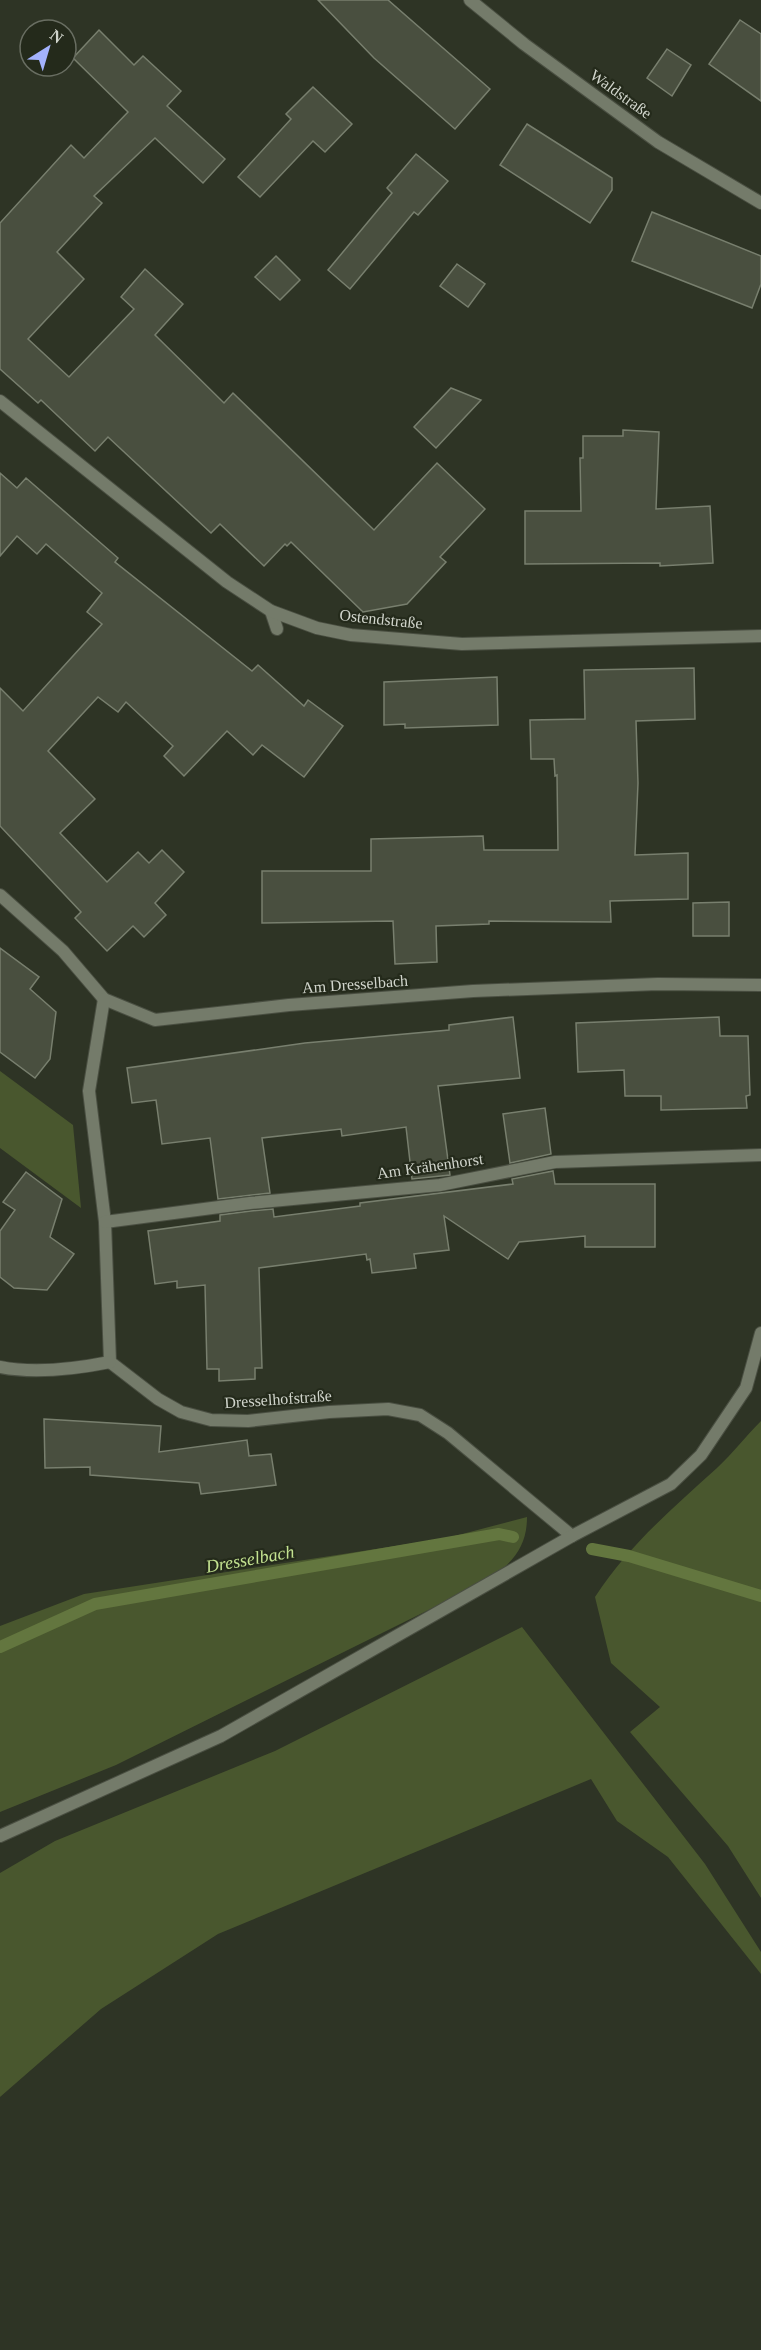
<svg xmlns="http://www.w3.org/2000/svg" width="761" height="2350" font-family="'Times New Roman',serif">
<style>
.green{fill:#49572e}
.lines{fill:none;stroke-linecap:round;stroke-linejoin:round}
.stream{stroke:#63763f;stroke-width:12}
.building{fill:#494f3f;stroke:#787f6e;stroke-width:1.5}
.lane-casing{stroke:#4a4f42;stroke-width:14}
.street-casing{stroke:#4a4f42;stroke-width:14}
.lane{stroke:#747b6a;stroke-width:12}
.street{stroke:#747b6a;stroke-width:12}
.labels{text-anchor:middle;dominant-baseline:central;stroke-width:4.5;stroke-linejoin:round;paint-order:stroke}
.street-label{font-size:16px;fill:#d1d5cc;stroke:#242a1b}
.water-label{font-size:18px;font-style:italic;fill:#c3e290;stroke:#242a1b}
</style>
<rect width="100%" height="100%" fill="#2e3425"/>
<g class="green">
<polygon points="0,1071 73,1125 81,1208 0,1148"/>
<path d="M761 1421V1898L728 1846 630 1732 660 1707 611 1663 595 1597C628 1546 673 1508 717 1468 733 1453 746 1436 761 1421Z"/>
<path d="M527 1517C527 1547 513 1561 491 1579L116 1765 0 1812V1626L84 1594 447 1538Z"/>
<polygon points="522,1627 705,1864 761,1952 761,1974 668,1857 617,1821 591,1779 218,1934 101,2009 0,2097 0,1873 55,1841 275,1751"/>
</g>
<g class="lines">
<g class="stream">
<polyline points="592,1549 629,1556 761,1596"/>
<polyline points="0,1647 95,1604 499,1534 513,1537"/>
</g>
</g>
<g class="building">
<polygon points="318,0 388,0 490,89 455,129 374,58"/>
<polygon points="740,20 761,34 761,101 709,64"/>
<polygon points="99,30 134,65 143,56 181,91 167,106 225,159 203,183 155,138 94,196 102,203 57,252 84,279 28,339 69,377 134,309 121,297 145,269 183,304 155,335 224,403 233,393 374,530 437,463 485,509 440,557 446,562 407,604 363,612 291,542 287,546 285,544 264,566 220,524 211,533 108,437 95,451 41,400 38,403 0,369 0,223 71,145 84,158 128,112 73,58"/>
<polygon points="667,49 691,65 672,96 647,78"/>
<polygon points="313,87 352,124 325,152 313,141 260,197 238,177 291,119 286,114"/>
<polygon points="527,124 612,178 612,190 590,223 500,165"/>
<polygon points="416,154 448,181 418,215 414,212 350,289 328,270 392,193 387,188"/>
<polygon points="652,212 761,256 761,284 752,308 632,261"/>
<polygon points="276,256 300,280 280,300 255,277"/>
<polygon points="457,264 485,284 468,307 440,286"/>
<polygon points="451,388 481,400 436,448 414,427"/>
<polygon points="623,430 659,432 656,509 710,506 713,563 660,566 660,563 525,564 525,511 581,511 580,458 583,458 583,436 623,436"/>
<polygon points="0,473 17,488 26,478 118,558 115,562 252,671 258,665 304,706 308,700 343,726 304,777 262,745 253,755 227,731 184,776 164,756 173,746 126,702 118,712 98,697 48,751 95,799 60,833 107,882 138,852 149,863 162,850 184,872 155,903 166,915 144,937 133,926 107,951 75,918 81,912 0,826 0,688 23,711 102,624 87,612 102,593 46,544 37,554 17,536 0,556"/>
<polygon points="694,668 695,719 636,721 638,783 635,855 688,853 688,899 610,901 611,922 489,921 489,924 436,926 437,962 395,964 393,921 262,923 262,871 371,871 371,839 483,836 484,850 558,850 557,775 555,776 554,759 531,759 530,720 585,719 584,670"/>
<polygon points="497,677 498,725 405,728 405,724 384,725 384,682"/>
<polygon points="729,902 729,936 693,936 693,903"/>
<polygon points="0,948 39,977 30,989 56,1012 50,1059 35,1078 0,1052"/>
<polygon points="513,1017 520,1078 438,1086 450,1175 412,1179 406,1127 342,1136 341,1129 262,1138 270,1193 218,1199 210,1138 162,1144 156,1100 132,1103 127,1068 305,1043 449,1030 449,1025"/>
<polygon points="719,1017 720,1036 748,1036 750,1095 746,1096 747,1108 661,1110 661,1096 625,1096 624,1070 578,1072 576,1023"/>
<polygon points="545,1108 551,1154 510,1163 503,1114"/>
<polygon points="553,1171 555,1184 655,1184 655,1247 585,1247 585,1236 519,1242 508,1259 444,1216 449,1250 414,1254 416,1268 372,1273 370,1259 367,1260 366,1254 259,1268 262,1368 255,1368 255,1379 219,1381 219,1369 207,1369 205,1285 177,1288 177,1281 155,1284 148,1231 220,1221 220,1215 251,1211 273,1209 274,1217 360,1206 360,1203 513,1184 512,1179"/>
<polygon points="26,1172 62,1199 50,1237 74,1254 47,1290 14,1288 0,1277 0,1231 15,1210 3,1202"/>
<polygon points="44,1419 161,1426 159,1452 247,1440 249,1456 271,1454 276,1485 201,1494 199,1483 90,1475 90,1467 45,1468"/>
</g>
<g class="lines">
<defs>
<polyline id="lane" points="271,611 277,629"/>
<g id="street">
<polyline points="470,0 524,44 658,142 761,203"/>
<polyline points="0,401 227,582 271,611 317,628 351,635 462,644 761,636"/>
<polyline points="0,895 63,951 104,999 155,1020 289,1005 473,991 658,984 761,985"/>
<polyline points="104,999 89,1091 105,1222 110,1362 158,1399 181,1412 211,1420 248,1421 329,1412 388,1409 420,1415 448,1433 572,1536"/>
<polyline points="105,1222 250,1203 440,1185 555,1162 761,1155"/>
<path d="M0 1367C35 1374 75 1369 110 1362"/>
<polyline points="0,1836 221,1736 572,1536 671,1484 701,1455 746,1388 761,1333"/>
</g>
</defs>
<use href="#lane" class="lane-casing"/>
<use href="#street" class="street-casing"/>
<use href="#lane" class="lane"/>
<use href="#street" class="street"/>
</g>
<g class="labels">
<g class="street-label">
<text transform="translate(621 94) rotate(36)">Waldstraße</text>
<text transform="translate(381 619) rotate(6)">Ostendstraße</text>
<text transform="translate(355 984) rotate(-4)">Am Dresselbach</text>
<text transform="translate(430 1166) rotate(-8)">Am Krähenhorst</text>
<text transform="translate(278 1399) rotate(-4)">Dresselhofstraße</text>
</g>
<g class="water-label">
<text transform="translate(250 1559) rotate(-10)">Dresselbach</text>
</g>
</g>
<g transform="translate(48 48) rotate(37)"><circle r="28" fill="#242a1b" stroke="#696e62" stroke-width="1.5"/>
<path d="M0-4.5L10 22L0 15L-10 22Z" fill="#a3b2fd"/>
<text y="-9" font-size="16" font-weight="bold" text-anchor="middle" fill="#d1d5cc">N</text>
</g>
</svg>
